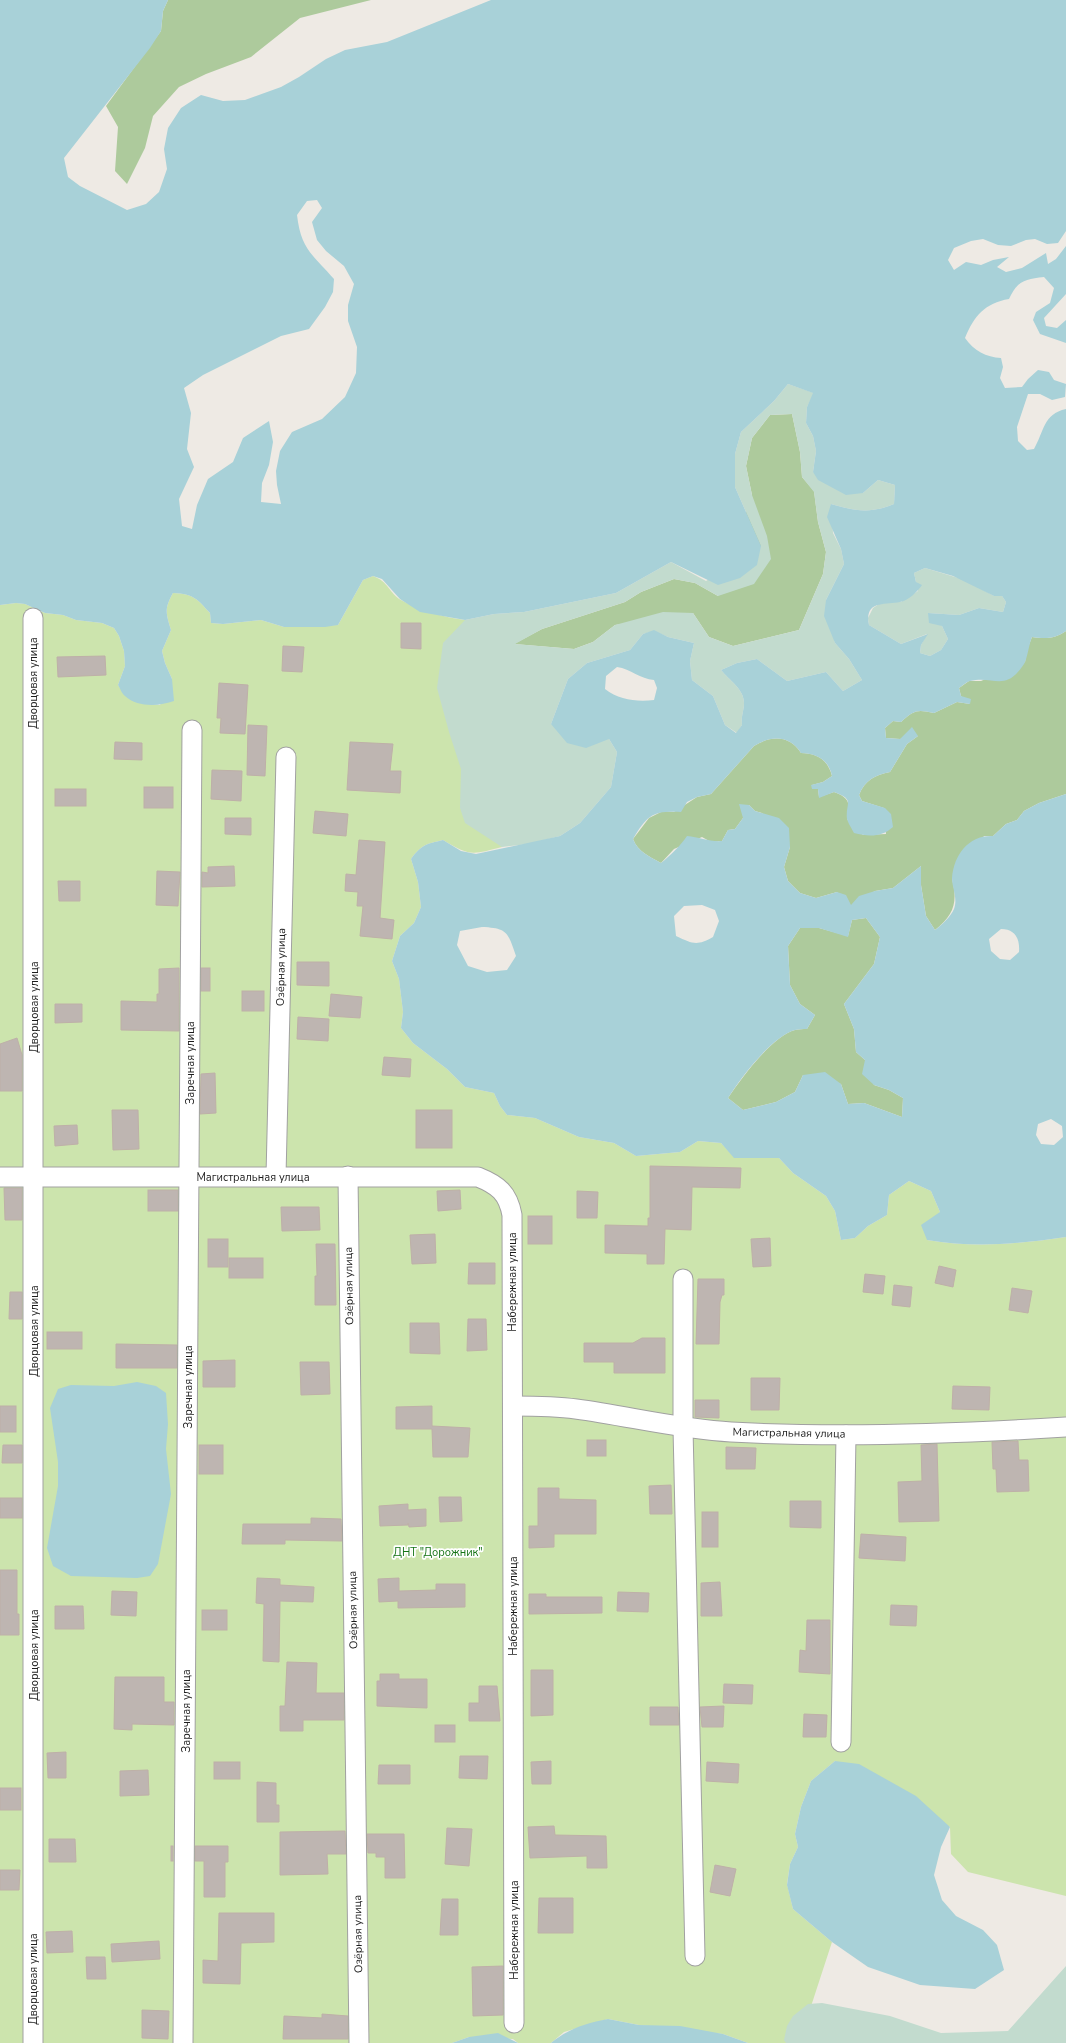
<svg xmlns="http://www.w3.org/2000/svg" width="1066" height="2043" font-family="'Nunito Sans',sans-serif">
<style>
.grass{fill:#cce4ad}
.forest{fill:#adca9c}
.wetland{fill:#c2dbce;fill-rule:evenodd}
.water{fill:#a8d1d8;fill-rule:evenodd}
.building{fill:#beb5b1;stroke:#beb0a8}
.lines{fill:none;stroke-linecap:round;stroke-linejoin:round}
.minor-casing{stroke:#a1a1a1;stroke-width:21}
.minor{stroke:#fff;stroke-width:19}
.labels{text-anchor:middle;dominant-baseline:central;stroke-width:3.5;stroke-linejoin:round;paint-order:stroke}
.street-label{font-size:11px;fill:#1d1d1d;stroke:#fff}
.park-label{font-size:11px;fill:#147315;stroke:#fff}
</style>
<rect width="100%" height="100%" fill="#eeeae4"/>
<path class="grass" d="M373 576C389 582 389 593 401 600 421 611 443 617 465 620L502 847C471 855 470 856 443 840 426 844 421 845 411 859L418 882 421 907 414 923 400 936 392 961 399 979 403 1012 401 1028 413 1043 447 1069 465 1087 494 1093 500 1106 507 1115 535 1118 579 1137 614 1143 636 1156 680 1152 698 1141 721 1143 735 1158H779L793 1173 826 1196 835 1211 841 1240 855 1238 868 1226 887 1215 889 1195 909 1181 931 1191 940 1212 927 1240C974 1248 1020 1244 1066 1237V1896L968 1872 951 1854 950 1827 835 1761 811 1781 801 1807 795 1834 798 1847 790 1864 787 1884 793 1909 832 1942 799 2043H748L723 2034 639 2025 608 2019 564 2032 551 2043H518L513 2039 469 2037 452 2043H0V605L16 603 25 604 45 613 63 615 76 620 102 623 114 628 119 636 124 651 125 666 118 685C130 704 140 703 160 705L172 679 165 663 162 651 171 630C166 613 164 609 173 593 194 594 197 599 210 613L211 623 223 624 261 620 284 627 338 625 363 580Z"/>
<g class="forest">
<polygon points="168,0 371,0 300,18 251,57 206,74 179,87 153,116 145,148 127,184 115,171 118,127 106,106 161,31 163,11"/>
<polygon points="792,414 800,452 802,477 814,491 818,522 826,552 823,574 799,630 733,646 709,637 693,613 615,625 593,642 574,649 514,644 542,629 625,602 641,592 674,579 695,583 718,596 752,495 746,466 752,438 770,415"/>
<path d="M1066 631V794L1039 803 1024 811 1017 820 1006 824 993 836H984L952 879C958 902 954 915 935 930L926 916 921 885V866L893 888 875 891 851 906 837 892 816 898 800 893 788 881 784 867 790 847 762 813 755 811 749 805 743 818 735 829 728 830 722 841 711 842 702 837 674 849 661 863C649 856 638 852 633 839L649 818 663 811 674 812 697 797 711 794 754 746C771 735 790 735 801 753 817 753 828 760 832 776L823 782 812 785V789H818L819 797 834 792C850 798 850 803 847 819L863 835 886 834 884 808 862 801 859 795C865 780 875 775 890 772L907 744 918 736 900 739 886 738 885 728 893 721 901 722C914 710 917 709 934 713L957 702 970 704 961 696 959 688 969 681H981L1025 662 1027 650 1032 637C1045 639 1055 639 1066 631Z"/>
<path d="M866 918 880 937 874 964 844 1004 854 1029 856 1052 865 1060 874 1085 889 1090 903 1098 902 1117 864 1103 848 1104 841 1084 803 1075 795 1092 776 1102 743 1110 728 1098C741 1079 772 1036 795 1030 799 1029 803 1029 807 1029L815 1015 800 1004 790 985 788 946 800 928H819L848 936 852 920Z"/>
</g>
<g class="wetland">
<path d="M788 384 814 393 807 407 806 423 813 436 816 451 813 472 863 493 878 480 895 485 894 504C870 514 855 511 831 504L833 533 841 549 844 564 826 600 835 643 849 659 862 680 843 691 826 672 787 681 757 659 737 663 721 670C729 680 744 689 744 703 744 711 741 715 742 725L737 733 725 725 713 696 692 680 690 661 694 643 668 637 654 631 643 634 630 650 587 663 568 679 551 724 609 739 617 752 611 787 580 823 560 836 528 844 502 847 465 823 460 808 461 769 449 732 437 688 443 643 465 620 494 614 524 612 616 593 671 562 706 581 761 546 735 487V454L741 432 774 401ZM792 414 800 452 802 477 814 492 818 522 826 552 823 574 799 630 733 646 709 637 693 613 663 612 615 625 593 642 574 649 515 644 542 629 625 602 641 592 674 579 695 583 718 596 754 584 771 559 767 536 752 495 746 466 752 438 770 415Z"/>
<polygon points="925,568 965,580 994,596 1002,596 1006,602 1003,612 979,608 959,615 928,613 942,626 948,639 941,650 930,656 920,653 921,645 927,634 901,644 869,625 868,618 873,608 882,602 901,602 918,591 914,573"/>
<polygon points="1066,1966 1066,2043 786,2043 784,2040 787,2026 793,2016 808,2004 822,2003 890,2016 941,2033 1008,2031"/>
</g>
<g class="water">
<path d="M0 0H168L163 11 161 31 150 48 64 158 68 177 80 186 127 210 146 204 159 192 167 169 164 149 168 128 181 108 201 95 223 101 245 100 281 87 299 77 326 59 345 50 387 42 491 0H1066V231L1058 243 1047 244 1035 239 1026 240 1011 246 998 245 983 239 971 241 954 248 948 260 954 270 966 262 981 265 993 260 1009 257 997 267 1006 272 1022 268 1046 253 1048 264 1056 259 1066 246V294L1044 318 1046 326 1057 328 1066 320V343L1040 334 1033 320 1036 312 1050 303 1054 288 1044 277C1025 279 1017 281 1009 299 985 303 974 316 965 338 974 351 986 357 1001 358L1003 367 1000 378 1005 388 1022 387 1028 379 1038 370 1049 372 1054 380 1066 384 1065 397 1052 400 1040 394H1028L1017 427 1018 441 1027 450 1034 449C1044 432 1043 414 1066 409V631C1055 639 1045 639 1032 637 1029 644 1027 660 1024 664 1005 693 994 675 970 681 966 682 962 686 959 688L961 696 971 699 970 704 957 702 934 713C917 709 914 710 901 722L893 721 885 728 886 738 900 739 912 727 918 736 907 744 890 772C875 775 865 780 859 795L862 801 885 808 891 814 893 827C882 837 869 837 854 833 852 829 848 823 847 819 845 803 856 800 834 792L819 798 818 789H812L811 785 823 782 832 776C829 760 816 753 801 753 790 735 771 735 754 746L711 794 697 797 687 802 681 812C653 811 648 814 633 839 638 852 649 856 661 863 670 856 681 845 687 836 699 837 710 842 722 841L728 830 735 829 743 818 739 804 749 805 755 811 779 818 789 828 790 847 784 867 788 881 800 893 816 898 837 892 846 895 851 905 859 896 875 891 893 888 921 866V885L926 916 935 930C942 925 951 916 954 909 958 898 952 888 952 878 954 854 969 835 993 836L1006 824 1017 820 1024 811 1039 803 1066 794V1237C1020 1244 974 1248 927 1240L921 1225 940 1212 931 1191 909 1181 889 1195 887 1215 868 1226 855 1238 841 1240 835 1211 826 1196 793 1173 779 1158H734L721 1143 698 1141 680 1152 636 1156 614 1143 579 1137 535 1118 507 1115 500 1106 494 1093 465 1087 447 1069 413 1043 401 1028 403 1012 399 979 392 961 400 936 414 923 421 907 418 882 411 859C421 845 426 844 443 840L461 851 476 854 560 836 580 823 611 787 617 752 609 739 586 748 567 743 551 724 568 679 587 663 630 650 643 634 654 630 668 637 694 643 690 661 692 680 713 696 725 725 736 733 742 725C741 715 744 711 744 703 744 689 729 680 721 670L737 663 757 659 787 681 826 672 843 691 862 680 849 659 835 643 824 616 826 600 844 564 841 549 827 517 831 504C855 511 870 514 894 504L895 485 878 480 863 493 846 495 818 480 813 472 816 451 813 436 806 423 807 407 813 393 788 384 774 401 741 432 735 454V487L761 546 757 565 740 578 718 585 671 562 616 593 524 612 494 614 465 620 420 612 400 599 382 579 373 576 363 580 338 625 325 627H284L261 620 223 624 211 623 210 613C197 599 194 594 173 593 164 609 166 613 171 630L162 651 165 663 172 679 174 701C160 706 138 708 125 696 122 694 120 688 118 685L125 666 124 651 119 636 114 628 102 623 76 620 63 615 45 613 25 604 16 603 0 605ZM317 200 322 208 312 222 317 240 326 251 344 266 354 284 348 305V321L357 347 356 373 345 397 322 419 292 432 280 451 276 471 277 485 281 504 261 502 262 483 269 465 273 442 269 421 243 438 233 462 208 479 197 505 192 529 182 526 179 499 194 467 187 449 191 413 184 388 203 375 281 336 309 329 325 307 333 292 334 279C312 254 301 249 297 215L307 201ZM925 568 953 576 994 596H1002L1006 602 1003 612 979 608 959 615 928 613 929 623 942 626 948 639 941 650 930 656 920 653 921 645 928 634 901 644 869 625C864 600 885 605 900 602 908 601 918 591 922 585L916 582 914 573ZM617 667C631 669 640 679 654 680L657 688 654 700C637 702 619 700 605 689L606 676ZM702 905 715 910 719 921 713 937C697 946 693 944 676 936L674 916 684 906ZM866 918 880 937 874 964 844 1004 854 1029 856 1052 865 1060 862 1074 874 1085 889 1090 903 1098 902 1117 864 1103 848 1104 841 1084 825 1072 803 1075 795 1092 776 1102 743 1110 728 1098C740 1079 772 1036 795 1030 799 1029 803 1029 807 1029L815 1015 800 1004 790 985 788 946 800 928H819L848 937 852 920ZM482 927C508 928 508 933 516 956L507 970 487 972 468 966 457 945 460 931ZM1001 929C1016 929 1020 940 1019 952L1010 960 1000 959 991 951 989 939ZM1051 1119 1062 1126 1063 1137 1054 1145 1041 1144 1036 1135 1038 1124Z"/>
<polygon points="137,1382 156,1386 166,1393 168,1424 166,1449 171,1494 158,1564 150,1576 137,1578 71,1576 53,1566 47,1548 58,1486 58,1462 50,1408 58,1389 71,1385 114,1386"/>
<polygon points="835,1761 859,1764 916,1796 950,1827 941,1847 934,1875 942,1900 956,1916 983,1930 997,1945 1004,1970 975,1989 920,1985 868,1967 832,1942 793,1909 787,1885 790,1864 798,1847 795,1834 801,1807 811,1781"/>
<path d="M608 2019 639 2025 680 2026 723 2034 748 2043H551C568 2029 586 2023 608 2019Z"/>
<polygon points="498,2033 518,2043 452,2043 469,2037"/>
</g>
<g class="building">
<polygon points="401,623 421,623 421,649 401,648"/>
<polygon points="283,646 304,647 302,672 282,671"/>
<polygon points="105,656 106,675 58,677 57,657"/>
<polygon points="219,683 248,685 245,734 220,733 221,718 217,718"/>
<polygon points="248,725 267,726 265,776 247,775"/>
<polygon points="115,742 142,743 142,760 114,759"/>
<polygon points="350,742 393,744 390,771 401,771 400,793 347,790"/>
<polygon points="212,770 242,771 241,801 211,799"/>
<rect x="144" y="787" width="29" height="21"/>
<rect x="55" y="789" width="31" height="17"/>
<polygon points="315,811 348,814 346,836 313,833"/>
<polygon points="225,818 251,818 251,835 225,834"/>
<polygon points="359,840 385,842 380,918 394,920 392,939 360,936 363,906 357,906 358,892 345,891 346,874 356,875"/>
<polygon points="234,866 235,886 202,887 202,872 208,873 208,867"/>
<polygon points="157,871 180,872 178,906 156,905"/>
<polygon points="58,881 80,881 80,901 59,901"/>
<polygon points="297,962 329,962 329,986 297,985"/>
<polygon points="179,968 179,1031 121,1030 121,1001 157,1002 157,994 159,994 159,969"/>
<rect x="201" y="968" width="9" height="23"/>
<rect x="242" y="991" width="22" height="20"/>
<polygon points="331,994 362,997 360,1018 329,1016"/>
<polygon points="55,1004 82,1004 82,1022 55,1023"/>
<polygon points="298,1017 329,1019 328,1041 297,1039"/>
<polygon points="17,1038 22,1055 22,1091 0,1091 0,1044"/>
<polygon points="384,1057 411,1059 410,1077 382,1075"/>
<polygon points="215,1073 216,1113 200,1114 201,1074"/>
<polygon points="112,1110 138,1110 139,1149 113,1150"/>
<rect x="416" y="1110" width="36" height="38"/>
<polygon points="77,1125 78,1144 55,1146 54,1126"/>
<polygon points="650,1166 741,1168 740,1188 692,1187 691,1230 665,1229 664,1264 647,1264 647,1254 605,1253 605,1225 648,1226 648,1218 650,1218"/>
<polygon points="4,1188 22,1188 22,1220 5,1220"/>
<rect x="148" y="1190" width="30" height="21"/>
<polygon points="460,1190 461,1209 438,1211 437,1191"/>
<polygon points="577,1191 598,1192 597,1218 577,1218"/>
<polygon points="281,1207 319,1207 320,1230 282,1231"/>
<rect x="528" y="1216" width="24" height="28"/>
<polygon points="435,1234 436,1263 412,1264 410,1235"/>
<polygon points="770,1238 771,1266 753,1267 751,1239"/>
<rect x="208" y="1239" width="20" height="28"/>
<polygon points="316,1244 335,1244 336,1305 315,1305 315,1276 317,1276"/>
<rect x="229" y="1258" width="34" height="20"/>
<polygon points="469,1263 495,1263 495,1284 468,1284"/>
<polygon points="939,1266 956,1270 953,1287 935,1283"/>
<polygon points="865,1274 885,1276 883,1294 863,1292"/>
<polygon points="698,1279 724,1279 724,1295 722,1295 720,1302 719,1344 696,1344"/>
<polygon points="894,1285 912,1287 910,1307 892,1305"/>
<polygon points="1012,1288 1032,1291 1028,1313 1009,1310"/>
<polygon points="10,1292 22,1292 22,1319 9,1319"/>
<polygon points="468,1319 486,1319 487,1350 467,1351"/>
<polygon points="410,1323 439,1323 440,1354 410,1353"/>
<rect x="47" y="1332" width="35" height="17"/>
<polygon points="642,1338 665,1338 665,1373 614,1373 614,1362 584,1362 584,1343 633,1343"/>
<polygon points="116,1344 177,1345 177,1368 116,1368"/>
<polygon points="235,1360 235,1387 203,1387 203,1361"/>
<polygon points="300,1362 329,1362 330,1394 301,1395"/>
<polygon points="751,1378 780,1378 779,1410 751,1410"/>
<polygon points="953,1386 990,1387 989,1410 952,1409"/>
<polygon points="695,1400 719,1400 719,1418 695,1417"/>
<rect x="0" y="1406" width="16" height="26"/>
<polygon points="432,1406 432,1426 470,1428 468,1457 433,1457 432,1429 396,1429 396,1407"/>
<rect x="587" y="1440" width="19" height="16"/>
<polygon points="1018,1441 1019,1460 1028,1460 1029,1491 997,1492 996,1469 993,1469 992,1442"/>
<polygon points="937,1444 939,1521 899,1522 898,1482 922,1481 921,1445"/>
<polygon points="3,1445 22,1445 22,1463 2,1463"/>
<rect x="199" y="1445" width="24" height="29"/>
<polygon points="726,1447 756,1448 755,1469 726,1469"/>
<polygon points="671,1485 672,1514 650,1514 649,1486"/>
<polygon points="538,1488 559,1488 559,1499 596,1500 596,1534 554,1534 554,1547 529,1548 529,1526 538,1526"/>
<polygon points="439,1497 461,1497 462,1521 440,1522"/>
<rect x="0" y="1498" width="22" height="20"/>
<polygon points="790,1501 821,1501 821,1528 790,1527"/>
<polygon points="408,1504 408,1510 426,1509 426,1526 409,1527 408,1523 408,1525 380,1526 379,1506"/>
<rect x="702" y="1512" width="16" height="35"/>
<polygon points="311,1518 341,1519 342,1541 285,1540 285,1544 242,1544 243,1524 311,1524"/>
<polygon points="861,1534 906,1537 905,1561 859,1558"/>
<polygon points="0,1570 17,1570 17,1614 19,1614 19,1635 0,1635"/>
<polygon points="257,1578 280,1579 280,1585 314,1587 313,1602 280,1601 279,1662 263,1661 264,1604 256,1603"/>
<polygon points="399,1578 399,1591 436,1590 436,1584 465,1584 465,1607 398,1608 398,1601 379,1602 378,1579"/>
<polygon points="720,1582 722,1616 701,1616 701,1583"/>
<polygon points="112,1591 137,1592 136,1616 111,1615"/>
<polygon points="618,1592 649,1593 648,1612 617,1611"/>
<polygon points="529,1594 546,1594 546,1597 602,1597 602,1613 529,1614"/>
<polygon points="891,1605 917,1606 916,1626 890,1625"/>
<polygon points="55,1606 83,1606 84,1629 55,1629"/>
<rect x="202" y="1610" width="25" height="20"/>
<polygon points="807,1620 830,1620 830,1674 799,1672 800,1650 806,1651"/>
<polygon points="287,1662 317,1663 316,1693 344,1693 344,1720 303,1720 303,1731 280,1731 280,1706 285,1706"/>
<polygon points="531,1670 553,1670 553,1715 531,1716"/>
<polygon points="380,1674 399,1674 399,1679 427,1679 427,1708 377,1706 377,1681 380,1681"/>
<polygon points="115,1677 164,1677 164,1702 174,1702 174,1725 132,1724 132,1730 114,1729"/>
<polygon points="724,1684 753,1685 752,1704 723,1703"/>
<polygon points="479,1686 497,1686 500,1721 469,1721 469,1703 479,1703"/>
<polygon points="724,1706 723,1727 702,1727 700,1707"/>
<polygon points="650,1707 678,1707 679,1725 650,1725"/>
<polygon points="804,1714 827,1715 826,1737 803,1737"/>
<rect x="435" y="1725" width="20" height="17"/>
<polygon points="66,1752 66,1778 48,1778 47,1753"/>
<polygon points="460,1756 488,1756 487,1779 459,1778"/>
<polygon points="551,1761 551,1784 532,1784 531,1762"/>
<rect x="214" y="1762" width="26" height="17"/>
<polygon points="707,1762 739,1764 738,1783 706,1781"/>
<polygon points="379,1765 410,1765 410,1784 378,1784"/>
<polygon points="148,1770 149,1795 120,1796 120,1771"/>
<polygon points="257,1782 276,1783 276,1805 279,1805 279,1822 257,1822"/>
<rect x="0" y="1788" width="21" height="22"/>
<polygon points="554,1826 555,1835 606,1836 607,1868 587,1868 587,1856 530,1858 528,1827"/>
<polygon points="447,1828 472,1829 469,1866 445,1864"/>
<polygon points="345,1831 346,1854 327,1854 328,1874 280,1875 280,1832"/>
<polygon points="367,1834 404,1834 405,1878 385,1878 385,1857 376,1857 376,1853 368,1853"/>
<polygon points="49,1839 75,1839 76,1862 49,1862"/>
<rect x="171" y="1846" width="2" height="15"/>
<polygon points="195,1846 228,1846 228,1862 225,1862 225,1897 204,1897 204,1861 195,1861"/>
<polygon points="715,1865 736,1869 730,1896 710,1892"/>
<polygon points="0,1870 20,1870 19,1890 0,1890"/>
<polygon points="539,1898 573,1898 573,1933 538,1933"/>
<polygon points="442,1899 458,1899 458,1935 440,1935"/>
<polygon points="219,1913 274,1913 274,1942 241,1943 240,1984 203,1983 203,1960 218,1961"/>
<polygon points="72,1931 73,1952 47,1953 46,1932"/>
<polygon points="159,1941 160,1959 112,1962 111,1944"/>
<polygon points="86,1957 105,1957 106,1979 87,1979"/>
<polygon points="503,1966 503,2015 473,2016 472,1967"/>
<polygon points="142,2010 169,2011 168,2039 142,2038"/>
<polygon points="322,2014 348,2016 348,2039 283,2039 284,2016 322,2018"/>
</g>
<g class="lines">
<defs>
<g id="minor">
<polyline points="33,618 33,2043"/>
<polyline points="276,1176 286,757"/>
<polyline points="348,1176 359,2043"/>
<path d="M0 1177H478C498 1185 508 1193 512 1215L514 2023"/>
<polyline points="683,1279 683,1428 695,1956"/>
<path d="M513 1406C534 1406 555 1406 576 1409 628 1416 679 1429 731 1432 843 1438 955 1434 1066 1427"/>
<polyline points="841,1742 846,1435"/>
<polyline points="183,2043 192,730"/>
</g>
</defs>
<use href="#minor" class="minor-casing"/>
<use href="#minor" class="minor"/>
</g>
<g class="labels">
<g class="street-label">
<text transform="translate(33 683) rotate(-90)">Дворцовая улица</text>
<text transform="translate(281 967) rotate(-89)">Озёрная улица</text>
<text transform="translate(34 1007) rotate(-90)">Дворцовая улица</text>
<text transform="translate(190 1063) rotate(-90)">Заречная улица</text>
<text x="253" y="1177">Магистральная улица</text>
<text transform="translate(512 1282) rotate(-90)">Набережная улица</text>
<text transform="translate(349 1286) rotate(-91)">Озёрная улица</text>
<text transform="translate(34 1331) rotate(-90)">Дворцовая улица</text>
<text transform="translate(188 1387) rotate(-90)">Заречная улица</text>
<text transform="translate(789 1433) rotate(1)">Магистральная улица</text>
<text transform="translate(513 1606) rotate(-90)">Набережная улица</text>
<text transform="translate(353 1610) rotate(-91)">Озёрная улица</text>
<text transform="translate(34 1655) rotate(-90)">Дворцовая улица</text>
<text transform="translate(186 1711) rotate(-90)">Заречная улица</text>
<text transform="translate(514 1930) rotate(-90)">Набережная улица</text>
<text transform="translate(358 1934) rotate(-91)">Озёрная улица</text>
<text transform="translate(33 1979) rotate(-90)">Дворцовая улица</text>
</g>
<g class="park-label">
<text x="438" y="1552">ДНТ "Дорожник"</text>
</g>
</g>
</svg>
